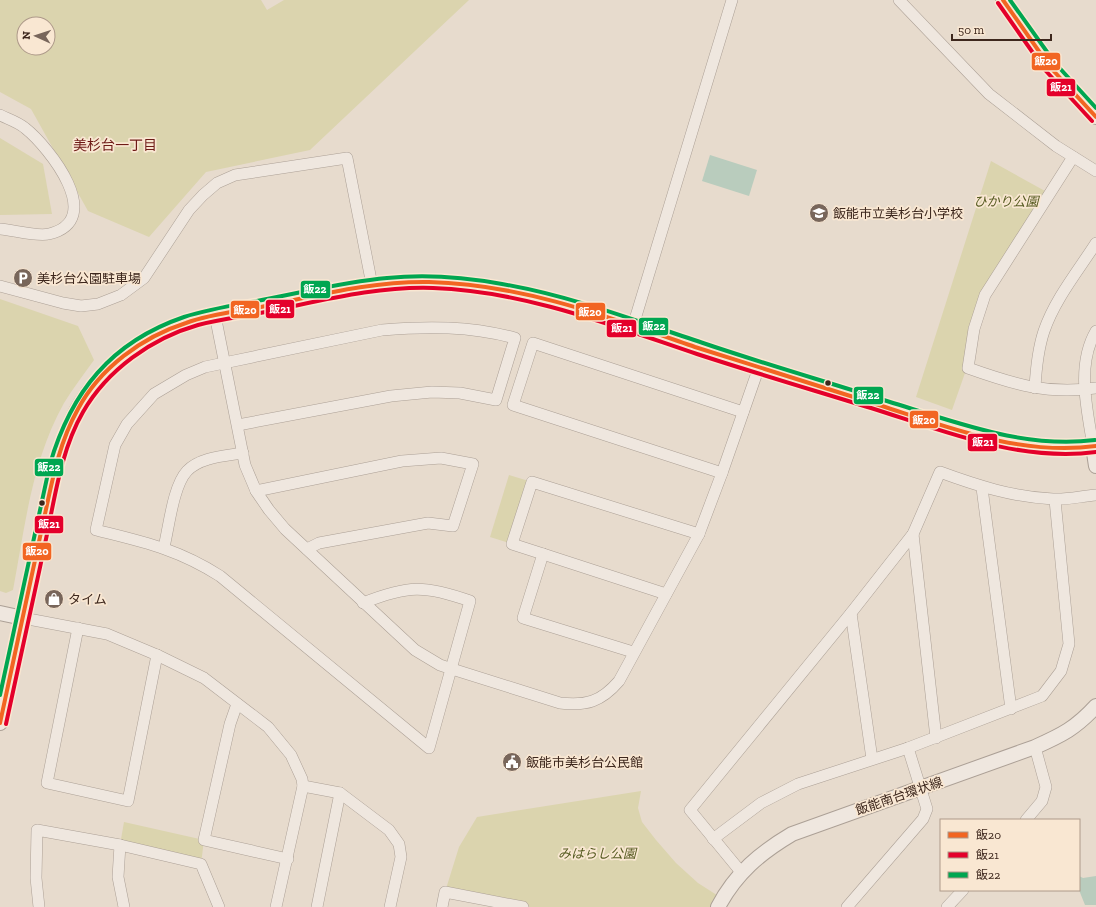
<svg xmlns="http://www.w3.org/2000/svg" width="1096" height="907" font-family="'Zilla Slab','Noto Sans JP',serif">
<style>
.green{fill:#dbd4ae;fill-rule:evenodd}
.water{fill:#b9ccbd}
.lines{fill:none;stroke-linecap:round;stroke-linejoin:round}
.minor-casing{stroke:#aca096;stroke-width:12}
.tertiary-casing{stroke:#aca096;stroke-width:16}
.minor{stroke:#efe7df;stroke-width:11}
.tertiary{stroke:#efe7df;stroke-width:14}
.bus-1-casing{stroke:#f9e7d2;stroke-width:7}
.bus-2-casing{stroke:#f9e7d2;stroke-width:7}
.bus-3-casing{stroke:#f9e7d2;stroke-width:7}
.bus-1{stroke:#f26522;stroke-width:4}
.bus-2{stroke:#e4002b;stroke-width:4}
.bus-3{stroke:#00a651;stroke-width:4}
.bus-dot{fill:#3d271d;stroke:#f9e7d2;stroke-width:1.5}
.labels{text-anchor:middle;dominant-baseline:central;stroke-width:3.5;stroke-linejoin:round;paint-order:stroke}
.park-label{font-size:13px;font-style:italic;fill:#565b21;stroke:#f9e7d2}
.poi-label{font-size:13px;fill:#3d271d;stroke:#f9e7d2;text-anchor:start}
.street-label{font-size:13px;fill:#3d271d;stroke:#f9e7d2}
.neighbourhood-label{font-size:14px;fill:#6e1b17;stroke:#f9e7d2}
.line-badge{stroke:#f9e7d2;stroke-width:1.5}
.badge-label{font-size:11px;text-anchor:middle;font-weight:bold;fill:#fff}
</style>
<rect width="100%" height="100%" fill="#e7dbcd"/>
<g class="green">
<path d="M0 0H261L267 10 284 0H469L310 150 206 172 149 237 88 211 31 109 0 92ZM24 24H48V48H24Z"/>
<polygon points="0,138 43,164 52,214 0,215"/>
<polygon points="991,161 1045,191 984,289 965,354 965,373 952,410 916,397"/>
<path d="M0 299 78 326 94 360C84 374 73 388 64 403 32 460 25 526 13 590L6 593 0 591Z"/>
<polygon points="509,475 532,482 512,544 490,537"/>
<polygon points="641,791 638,808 642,822 656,840 676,863 698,883 723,899 718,907 523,907 445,892 459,847 477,817"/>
<polygon points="124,822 204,840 201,864 120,845"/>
</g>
<g class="water">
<polygon points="710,155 757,170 749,196 702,181"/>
<polygon points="1079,876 1083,878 1096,876 1096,905 1085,905 1079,890"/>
</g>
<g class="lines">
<defs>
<g id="minor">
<polyline points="899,0 989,94 1056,146 1096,171"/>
<path d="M0 115C8 119 18 122 25 128 49 147 107 220 49 234 37 237 13 230 0 229"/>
<path d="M1073 157 985 295 974 329 968 368C1013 384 1047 395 1096 388"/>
<polyline points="0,286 63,303 81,306 98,304 121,295 144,278 189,210 203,195 217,183 235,175 347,158 372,285"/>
<path d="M215 315 245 465 256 491 269 510 285 529 415 650 440 665 452 669 560 703C586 706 601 702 619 681L699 534 722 473 759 367"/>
<polyline points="633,326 732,0"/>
<path d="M1035 388C1036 369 1038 349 1044 331 1055 299 1078 271 1096 243"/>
<path d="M238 425 391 396 432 392 460 393 496 400 515 338C470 326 428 326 382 330L224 363 205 367 186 375 154 394 127 424 115 445 96 530C144 542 178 549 220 576L429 748 470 601C425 585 408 585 363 603"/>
<path d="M1093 446C1087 409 1076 365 1096 331"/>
<polyline points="722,473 513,405 533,343 743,412"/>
<polyline points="982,488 1011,709"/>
<polyline points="256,491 402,461 441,458 473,464 453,526 428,523 319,543 307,549"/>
<polyline points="913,534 936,738"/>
<path d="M164 547C169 527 173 486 187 471 200 457 225 456 243 453"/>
<polyline points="543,554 666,594"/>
<polyline points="851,613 872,759"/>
<polyline points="23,618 107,634 157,655 204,678 268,727 291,755 302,779 303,786 276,907"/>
<polyline points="78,628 47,783 128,801 157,655"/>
<polyline points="633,652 523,618 543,554 512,544 532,482 699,534"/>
<polyline points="237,704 230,724 204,840 288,859"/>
<polyline points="303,786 340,793 389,830 399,844 401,857 390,907"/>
<polyline points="1026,820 1042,801 1046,787 1035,747"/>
<polyline points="713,839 761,803 798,784 908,748 1042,696 1061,671 1069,644 1055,500"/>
<polyline points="120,845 118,877 124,907"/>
<path d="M741 872 690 810 851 613 913 534 940 472C978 486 1013 497 1053 499 1067 500 1082 496 1096 495"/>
<polyline points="39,907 36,878 37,830 120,845 201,864 219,907"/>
<polyline points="317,907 340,793"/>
<polyline points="442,907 445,892 523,907"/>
<polyline points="847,907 923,819 927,809 908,748"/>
<polyline points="947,907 963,890"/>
</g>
<g id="tertiary">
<polyline points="1003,0 1050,67 1096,117"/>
<polyline points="1093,446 1096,466"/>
<polyline points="0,613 23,618"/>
<path d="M0 723 56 465C62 444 69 422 81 403 100 371 142 339 177 326 202 316 231 312 258 307 315 296 373 280 432 282 524 284 621 322 708 351 802 381 897 410 991 439 1026 447 1061 452 1096 446"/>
<path d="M718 907C736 873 760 853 792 834L1035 747C1062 735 1076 728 1096 706"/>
</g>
</defs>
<use href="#minor" class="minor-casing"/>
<use href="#tertiary" class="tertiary-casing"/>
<use href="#minor" class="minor"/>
<use href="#tertiary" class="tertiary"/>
<defs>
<g id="bus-1">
<polyline points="1003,0 1050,67 1096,117"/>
<path d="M0 723C13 661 27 599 40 537 50 494 56 448 78 409 100 368 142 337 186 323 208 315 232 312 255 308 312 297 369 281 429 282 521 284 609 317 695 347 751 365 807 382 863 400 938 423 1016 457 1096 446"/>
</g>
<g id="bus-2">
<polyline points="998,3 1045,70 1092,121"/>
<path d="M6 724C19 663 33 601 46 539 55 497 61 450 83 412 107 370 152 338 198 325 218 320 239 317 260 313 317 302 374 286 433 288 524 291 611 325 697 354 755 373 813 390 871 408 944 431 1018 462 1096 452"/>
</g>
<g id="bus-3">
<polyline points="1010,0 1055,63 1096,108"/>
<path d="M0 695 50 464C71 392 111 342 184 317 206 310 229 306 251 302 297 294 341 282 387 278 425 274 464 277 502 284 572 296 639 322 706 344 768 365 831 383 893 403 959 423 1025 449 1095 440"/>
</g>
</defs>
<use href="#bus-1" class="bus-1-casing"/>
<use href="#bus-2" class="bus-2-casing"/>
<use href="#bus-3" class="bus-3-casing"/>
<use href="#bus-1" class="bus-1"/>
<use href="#bus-2" class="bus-2"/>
<use href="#bus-3" class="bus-3"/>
</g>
<defs>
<symbol id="school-disc" viewBox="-11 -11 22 22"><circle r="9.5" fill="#78665b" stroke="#f9e7d2"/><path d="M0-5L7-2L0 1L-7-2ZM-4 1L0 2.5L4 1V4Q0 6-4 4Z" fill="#fff"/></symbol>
<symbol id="parking-disc" viewBox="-11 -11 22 22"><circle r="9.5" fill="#78665b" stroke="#f9e7d2"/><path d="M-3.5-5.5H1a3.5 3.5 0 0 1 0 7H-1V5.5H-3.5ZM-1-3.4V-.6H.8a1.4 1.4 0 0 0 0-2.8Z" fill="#fff"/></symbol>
<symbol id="shop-disc" viewBox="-11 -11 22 22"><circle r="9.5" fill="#78665b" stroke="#f9e7d2"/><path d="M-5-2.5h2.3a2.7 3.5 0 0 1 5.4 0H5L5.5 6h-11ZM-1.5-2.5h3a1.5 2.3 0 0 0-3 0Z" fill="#fff"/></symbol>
<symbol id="civic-disc" viewBox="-11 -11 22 22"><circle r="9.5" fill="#78665b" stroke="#f9e7d2"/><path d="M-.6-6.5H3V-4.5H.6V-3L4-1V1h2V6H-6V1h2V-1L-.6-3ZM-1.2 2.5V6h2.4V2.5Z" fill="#fff"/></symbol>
</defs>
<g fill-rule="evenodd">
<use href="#school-disc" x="808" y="202" width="22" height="22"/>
<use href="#parking-disc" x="12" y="267" width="22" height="22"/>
<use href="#shop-disc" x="43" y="588" width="22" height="22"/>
<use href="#civic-disc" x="501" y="751" width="22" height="22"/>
</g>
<g class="bus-dot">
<circle cx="828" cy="383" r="3.5"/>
<circle cx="42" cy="503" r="3.5"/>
</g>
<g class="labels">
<g class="park-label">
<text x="1006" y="201">ひかり公園</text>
<text x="597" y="853">みはらし公園</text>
</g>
<g class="poi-label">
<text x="833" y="213">飯能市立美杉台小学校</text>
<text x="37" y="278">美杉台公園駐車場</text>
<text x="68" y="599">タイム</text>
<text x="526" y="762">飯能市美杉台公民館</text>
</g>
<g class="street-label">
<text transform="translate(899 796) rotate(-19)">飯能南台環状線</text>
</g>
<g class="neighbourhood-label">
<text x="115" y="145">美杉台一丁目</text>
</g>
</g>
<g class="line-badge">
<rect x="1031" y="52" width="30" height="19" rx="4" fill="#f26522"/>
<rect x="1046" y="78" width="30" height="19" rx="4" fill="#e4002b"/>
<rect x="300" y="280" width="31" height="19" rx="4" fill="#00a651"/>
<rect x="265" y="299" width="30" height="20" rx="4" fill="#e4002b"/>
<rect x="230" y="300" width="30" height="19" rx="4" fill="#f26522"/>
<rect x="575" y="302" width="31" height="19" rx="4" fill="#f26522"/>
<rect x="638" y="317" width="31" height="19" rx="4" fill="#00a651"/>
<rect x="606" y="319" width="31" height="19" rx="4" fill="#e4002b"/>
<rect x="853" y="386" width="31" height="19" rx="4" fill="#00a651"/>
<rect x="909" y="410" width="30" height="19" rx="4" fill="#f26522"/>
<rect x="967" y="433" width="31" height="19" rx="4" fill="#e4002b"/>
<rect x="34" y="458" width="30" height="19" rx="4" fill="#00a651"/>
<rect x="34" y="515" width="30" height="19" rx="4" fill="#e4002b"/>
<rect x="22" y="542" width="30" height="19" rx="4" fill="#f26522"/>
</g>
<g class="badge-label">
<text x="1046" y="65">飯20</text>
<text x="1061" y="91">飯21</text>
<text x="315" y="293">飯22</text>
<text x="280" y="313">飯21</text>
<text x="245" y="314">飯20</text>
<text x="590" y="316">飯20</text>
<text x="654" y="330">飯22</text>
<text x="622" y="332">飯21</text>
<text x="868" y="399">飯22</text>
<text x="924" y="424">飯20</text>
<text x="983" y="446">飯21</text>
<text x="49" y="471">飯22</text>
<text x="49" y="528">飯21</text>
<text x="37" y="555">飯20</text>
</g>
<rect x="940" y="819" width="140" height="72" fill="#f9e7d2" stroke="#ae9a8a"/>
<rect x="948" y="832" width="20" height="6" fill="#f26522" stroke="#ae9a8a"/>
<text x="976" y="839" font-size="12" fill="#3d271d">飯20</text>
<rect x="948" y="852" width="20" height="6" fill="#e4002b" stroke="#ae9a8a"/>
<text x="976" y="859" font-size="12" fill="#3d271d">飯21</text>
<rect x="948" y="872" width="20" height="6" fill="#00a651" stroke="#ae9a8a"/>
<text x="976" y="879" font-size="12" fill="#3d271d">飯22</text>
<g transform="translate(36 36) rotate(273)"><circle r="19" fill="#f9e7d2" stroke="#ae9a8a"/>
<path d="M0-3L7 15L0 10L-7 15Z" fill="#78665b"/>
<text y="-6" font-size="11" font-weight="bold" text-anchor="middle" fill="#3d271d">N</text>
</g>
<path d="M952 34v6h99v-6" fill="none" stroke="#3d271d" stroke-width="2"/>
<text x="958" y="34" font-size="12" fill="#3d271d" stroke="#f9e7d2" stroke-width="3" paint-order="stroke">50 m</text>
</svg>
